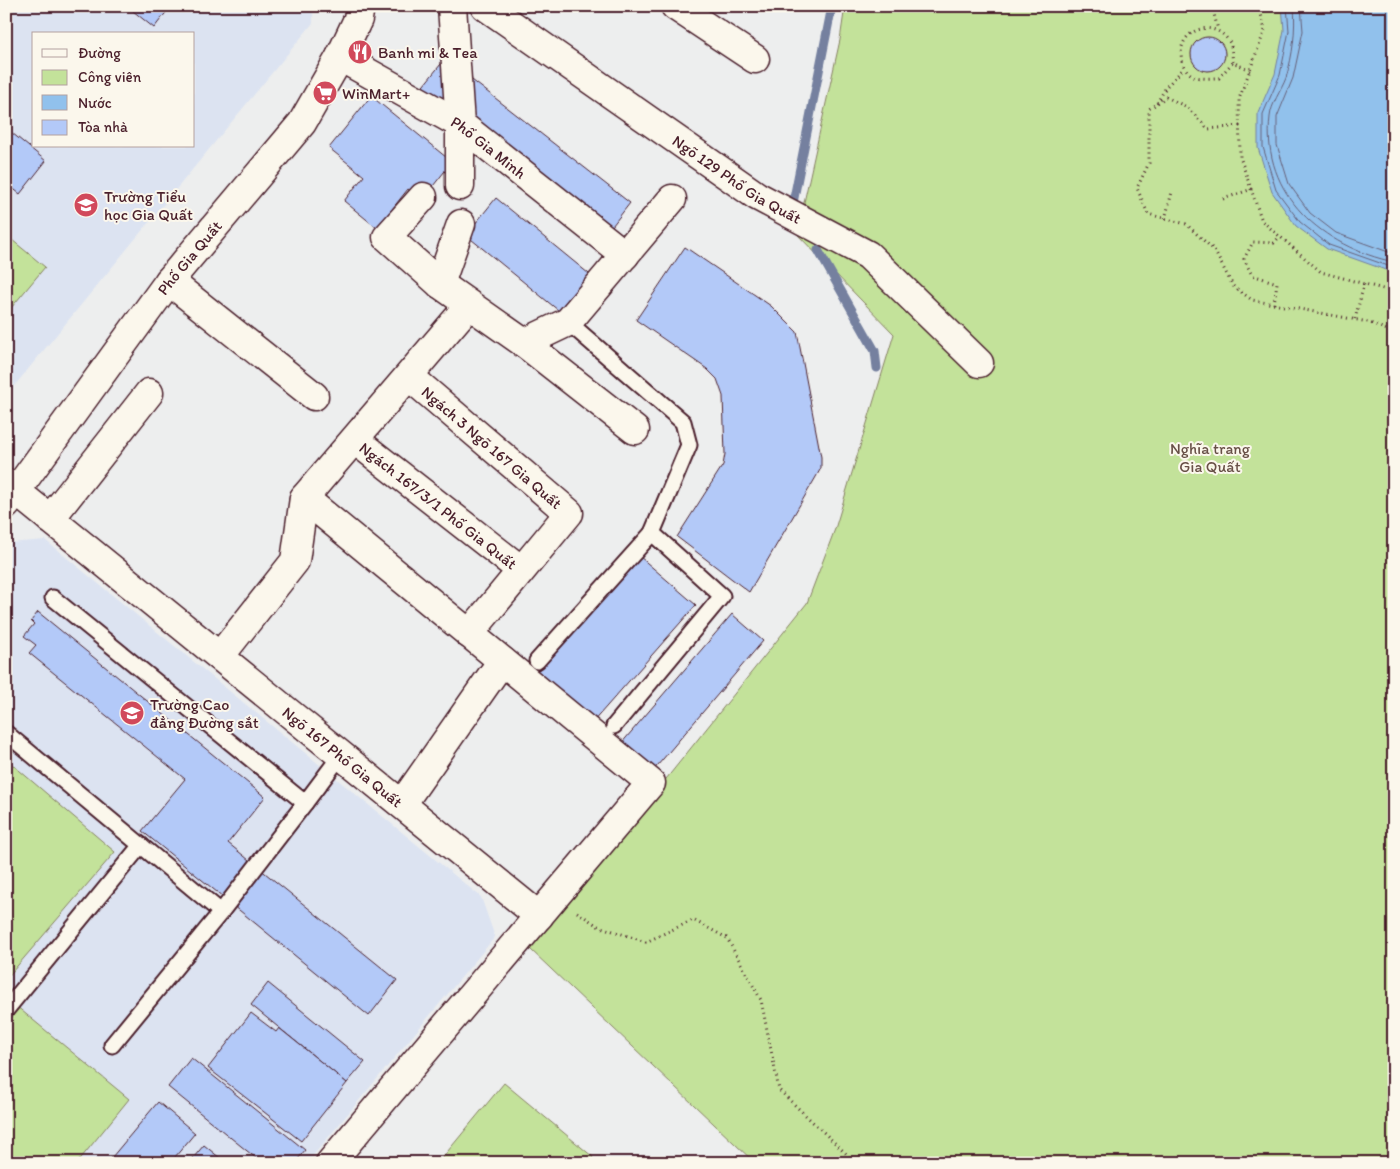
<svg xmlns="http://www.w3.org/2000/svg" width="1400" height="1169" font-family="Itim,sans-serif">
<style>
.built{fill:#dce3f1;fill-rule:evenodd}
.green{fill:#c3e29a;stroke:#868062}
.water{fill:#91c1ec;stroke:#75809f}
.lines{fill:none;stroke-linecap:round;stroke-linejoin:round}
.shore{stroke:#666078;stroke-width:1}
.stream{stroke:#75809f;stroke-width:9}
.building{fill:#b3c9f8;stroke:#4a1f2b}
.service-casing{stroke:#4a1f2b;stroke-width:19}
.minor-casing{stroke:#4a1f2b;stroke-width:31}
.tertiary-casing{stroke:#4a1f2b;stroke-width:31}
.path{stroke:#4a1f2b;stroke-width:3;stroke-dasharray:1 4;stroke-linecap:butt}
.service{stroke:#fbf7ec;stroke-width:15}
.minor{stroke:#fbf7ec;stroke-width:28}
.tertiary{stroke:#fbf7ec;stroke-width:28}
.labels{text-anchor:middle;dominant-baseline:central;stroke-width:4;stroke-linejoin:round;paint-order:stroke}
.poi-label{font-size:16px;fill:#4a1f2b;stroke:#fbf7ec;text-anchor:start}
.street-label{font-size:16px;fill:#4a1f2b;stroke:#fbf7ec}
.park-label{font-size:16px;fill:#685047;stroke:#fbf7ec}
</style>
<rect width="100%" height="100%" fill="#edeeee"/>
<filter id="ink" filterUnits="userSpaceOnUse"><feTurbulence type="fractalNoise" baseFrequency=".02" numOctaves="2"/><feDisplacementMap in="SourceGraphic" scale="10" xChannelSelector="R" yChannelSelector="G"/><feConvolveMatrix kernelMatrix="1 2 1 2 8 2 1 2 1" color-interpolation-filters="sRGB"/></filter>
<g filter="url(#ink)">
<g class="built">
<path d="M6 6H313V23L6 396ZM34 34H194V146H34Z"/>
<polygon points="45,540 481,897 495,937 307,1163 6,1163 6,546 9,543"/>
</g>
<g class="green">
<polygon points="845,6 1394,6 1394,1163 755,1163 530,949 807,603 835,529 894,334 797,234 840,40"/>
<polygon points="6,235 45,267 6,314"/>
<polygon points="6,759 115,852 6,979"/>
<polygon points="10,1001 129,1099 77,1163 6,1163 6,1005"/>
<polygon points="504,1083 593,1157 588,1163 438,1163"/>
</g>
<polygon class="water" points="1282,6 1394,6 1394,273 1327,249 1296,226 1272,192 1258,148 1258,113 1275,74 1284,30"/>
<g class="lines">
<g class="shore">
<polyline points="1287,6 1289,31 1280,75 1263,114 1263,147 1276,190 1300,222 1329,245 1394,268"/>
<path d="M1294 6C1296 30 1293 55 1286 78 1281 91 1271 104 1270 117 1261 195 1323 247 1394 262"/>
<polyline points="1301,6 1303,31 1293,78 1277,117 1277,145 1289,184 1310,213 1336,233 1394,254"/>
</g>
<g class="stream">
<polyline points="793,203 832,6"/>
<polyline points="818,250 875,351 877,368"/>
</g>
</g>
<g class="building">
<polygon points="127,6 171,6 154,28"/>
<circle cx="1208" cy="54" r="17"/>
<polygon points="445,59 630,203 595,248 415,96"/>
<polygon points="371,96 452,162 422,200 408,189 377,228 344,201 364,176 329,148"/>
<polygon points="6,128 46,161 20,194 6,183"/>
<polygon points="496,198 594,278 564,315 466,235"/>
<polygon points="685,247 771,306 797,332 821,457 821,468 816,477 749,592 677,537 723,465 725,454 723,396 717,379 707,369 636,320"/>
<polygon points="639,556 696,605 592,723 535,673"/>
<polygon points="38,612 265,797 228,843 397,980 369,1016 142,831 185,779 29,653 36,645 24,636 34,624 31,621"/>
<polygon points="732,614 763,641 652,772 620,745"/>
<polygon points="268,983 365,1062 347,1083 251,1005"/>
<polygon points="251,1013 276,1032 279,1028 347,1083 301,1141 208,1068"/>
<polygon points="191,1058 305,1150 295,1163 262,1163 168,1087"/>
<polygon points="158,1102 195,1133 170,1163 107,1163"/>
<polygon points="204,1145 226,1163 189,1163"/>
</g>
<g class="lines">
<defs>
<g id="service">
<polyline points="568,322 683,422 689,445 652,533 722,596 614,726"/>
<polyline points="53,598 305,803 341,755"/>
<polyline points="537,661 652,533"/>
<polyline points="6,733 221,912"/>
<polyline points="6,1010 141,845"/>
<polyline points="112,1045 221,912 305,803"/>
</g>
<g id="minor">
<polyline points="452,6 460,124 460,186"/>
<path id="s1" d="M485 6 757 196 868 255 979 363"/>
<polyline points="675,6 755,59"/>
<path id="s2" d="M340 57 460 124 625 255"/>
<polyline points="423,197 387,237 440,284 524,343 635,430"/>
<polyline points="169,281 314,396"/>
<polyline points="440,284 461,224"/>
<polyline points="524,343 568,322 672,199"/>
<path id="s3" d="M410 377 569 513 469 634"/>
<path id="s4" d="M355 440 521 570"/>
<path id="s5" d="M6 483 539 916"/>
<polyline points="304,498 651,783 330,1163"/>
<polyline points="50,519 149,393"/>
<polyline points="220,656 295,561 304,498 469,305"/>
<polyline points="402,804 502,661"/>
</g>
<g id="tertiary">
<path id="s6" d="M6 505 169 281 302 123 340 57 358 19 360 6"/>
</g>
</defs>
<use href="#service" class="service-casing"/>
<use href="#minor" class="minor-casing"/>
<use href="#tertiary" class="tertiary-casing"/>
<g class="path">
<polyline points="1212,6 1218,30"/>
<polyline points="1259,6 1265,30 1239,99 1240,157 1262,221 1321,272 1394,292"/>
<path d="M1233 62C1232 57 1232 48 1230 43 1213 14 1172 32 1183 64 1185 69 1191 76 1196 77 1203 79 1212 78 1219 78L1233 62 1250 71"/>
<polyline points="1157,103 1166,87 1184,68"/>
<polyline points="1240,126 1208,129 1187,107 1166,97 1149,109 1149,163 1137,188 1148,214 1186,224 1214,250 1233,286 1252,300 1368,322 1394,333"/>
<polyline points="1223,199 1252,189"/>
<polyline points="1165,219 1172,192"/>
<polyline points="1274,304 1277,283 1252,275 1244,259 1253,242 1274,243 1280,236"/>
<polyline points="1355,319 1364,284"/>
<polyline points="577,912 598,926 646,942 693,920 727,938 761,1000 779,1090 856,1163"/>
</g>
<use href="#service" class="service"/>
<use href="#minor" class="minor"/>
<use href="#tertiary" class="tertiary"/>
</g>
</g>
<defs>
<symbol id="restaurant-disc" viewBox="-11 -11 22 22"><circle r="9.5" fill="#d1495b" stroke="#fbf7ec"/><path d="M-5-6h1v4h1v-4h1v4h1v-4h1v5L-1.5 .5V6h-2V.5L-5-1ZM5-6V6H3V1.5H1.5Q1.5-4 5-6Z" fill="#fff"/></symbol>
<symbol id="supermarket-disc" viewBox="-11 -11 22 22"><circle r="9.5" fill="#d1495b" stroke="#fbf7ec"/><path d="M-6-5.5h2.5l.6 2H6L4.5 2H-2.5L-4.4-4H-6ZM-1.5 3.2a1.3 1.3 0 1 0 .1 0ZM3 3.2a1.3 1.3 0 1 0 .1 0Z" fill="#fff"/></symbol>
<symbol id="school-disc" viewBox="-11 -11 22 22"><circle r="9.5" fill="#d1495b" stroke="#fbf7ec"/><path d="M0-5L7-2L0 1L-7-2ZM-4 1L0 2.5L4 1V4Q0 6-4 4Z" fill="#fff"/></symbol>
<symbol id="university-disc" viewBox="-11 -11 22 22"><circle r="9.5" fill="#d1495b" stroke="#fbf7ec"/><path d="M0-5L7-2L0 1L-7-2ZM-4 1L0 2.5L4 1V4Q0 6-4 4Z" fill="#fff"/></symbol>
</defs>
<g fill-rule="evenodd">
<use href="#restaurant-disc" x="346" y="38" width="28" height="28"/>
<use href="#supermarket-disc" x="311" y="79" width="28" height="28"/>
<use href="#school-disc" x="72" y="191" width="28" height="28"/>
<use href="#university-disc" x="118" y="699" width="28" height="28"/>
</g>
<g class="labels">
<g class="poi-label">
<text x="378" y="52">Banh mi &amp; Tea</text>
<text x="342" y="93">WinMart+</text>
<text x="104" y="196">Trường Tiểu<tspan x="104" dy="18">học Gia Quất</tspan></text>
<text x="150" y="704">Trường Cao<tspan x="150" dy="18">đẳng Đường sắt</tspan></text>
</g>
<g class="street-label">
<text stroke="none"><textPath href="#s2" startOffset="174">Phố Gia Minh</textPath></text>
<text stroke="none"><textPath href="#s1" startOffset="306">Ngõ 129 Phố Gia Quất</textPath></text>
<text stroke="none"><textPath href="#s6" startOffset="308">Phố Gia Quất</textPath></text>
<text stroke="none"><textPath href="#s3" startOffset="108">Ngách 3 Ngõ 167 Gia Quất</textPath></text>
<text stroke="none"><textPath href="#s4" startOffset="106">Ngách 167/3/1 Phố Gia Quất</textPath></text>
<text stroke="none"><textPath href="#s5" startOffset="434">Ngõ 167 Phố Gia Quất</textPath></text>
</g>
<g class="park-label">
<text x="1210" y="448">Nghĩa trang<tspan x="1210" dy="18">Gia Quất</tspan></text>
</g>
</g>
<rect width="1400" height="1169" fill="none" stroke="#fbf7ec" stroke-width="25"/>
<rect x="12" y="12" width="1375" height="1144" fill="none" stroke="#4a1f2b" stroke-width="2" filter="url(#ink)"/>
<rect x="32" y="32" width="162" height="115" fill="#fbf7ec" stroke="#b4a19f"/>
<rect x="42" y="49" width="25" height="8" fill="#fbf7ec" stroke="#b4a19f"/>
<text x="78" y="58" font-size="15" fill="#4a1f2b">Đường</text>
<rect x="42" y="70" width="25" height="15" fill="#c3e29a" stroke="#b4a19f"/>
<text x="78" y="82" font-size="15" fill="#4a1f2b">Công viên</text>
<rect x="42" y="95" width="25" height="15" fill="#91c1ec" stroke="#b4a19f"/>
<text x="78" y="108" font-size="15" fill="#4a1f2b">Nước</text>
<rect x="42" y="120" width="25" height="15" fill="#b3c9f8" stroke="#b4a19f"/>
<text x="78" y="132" font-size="15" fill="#4a1f2b">Tòa nhà</text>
</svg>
